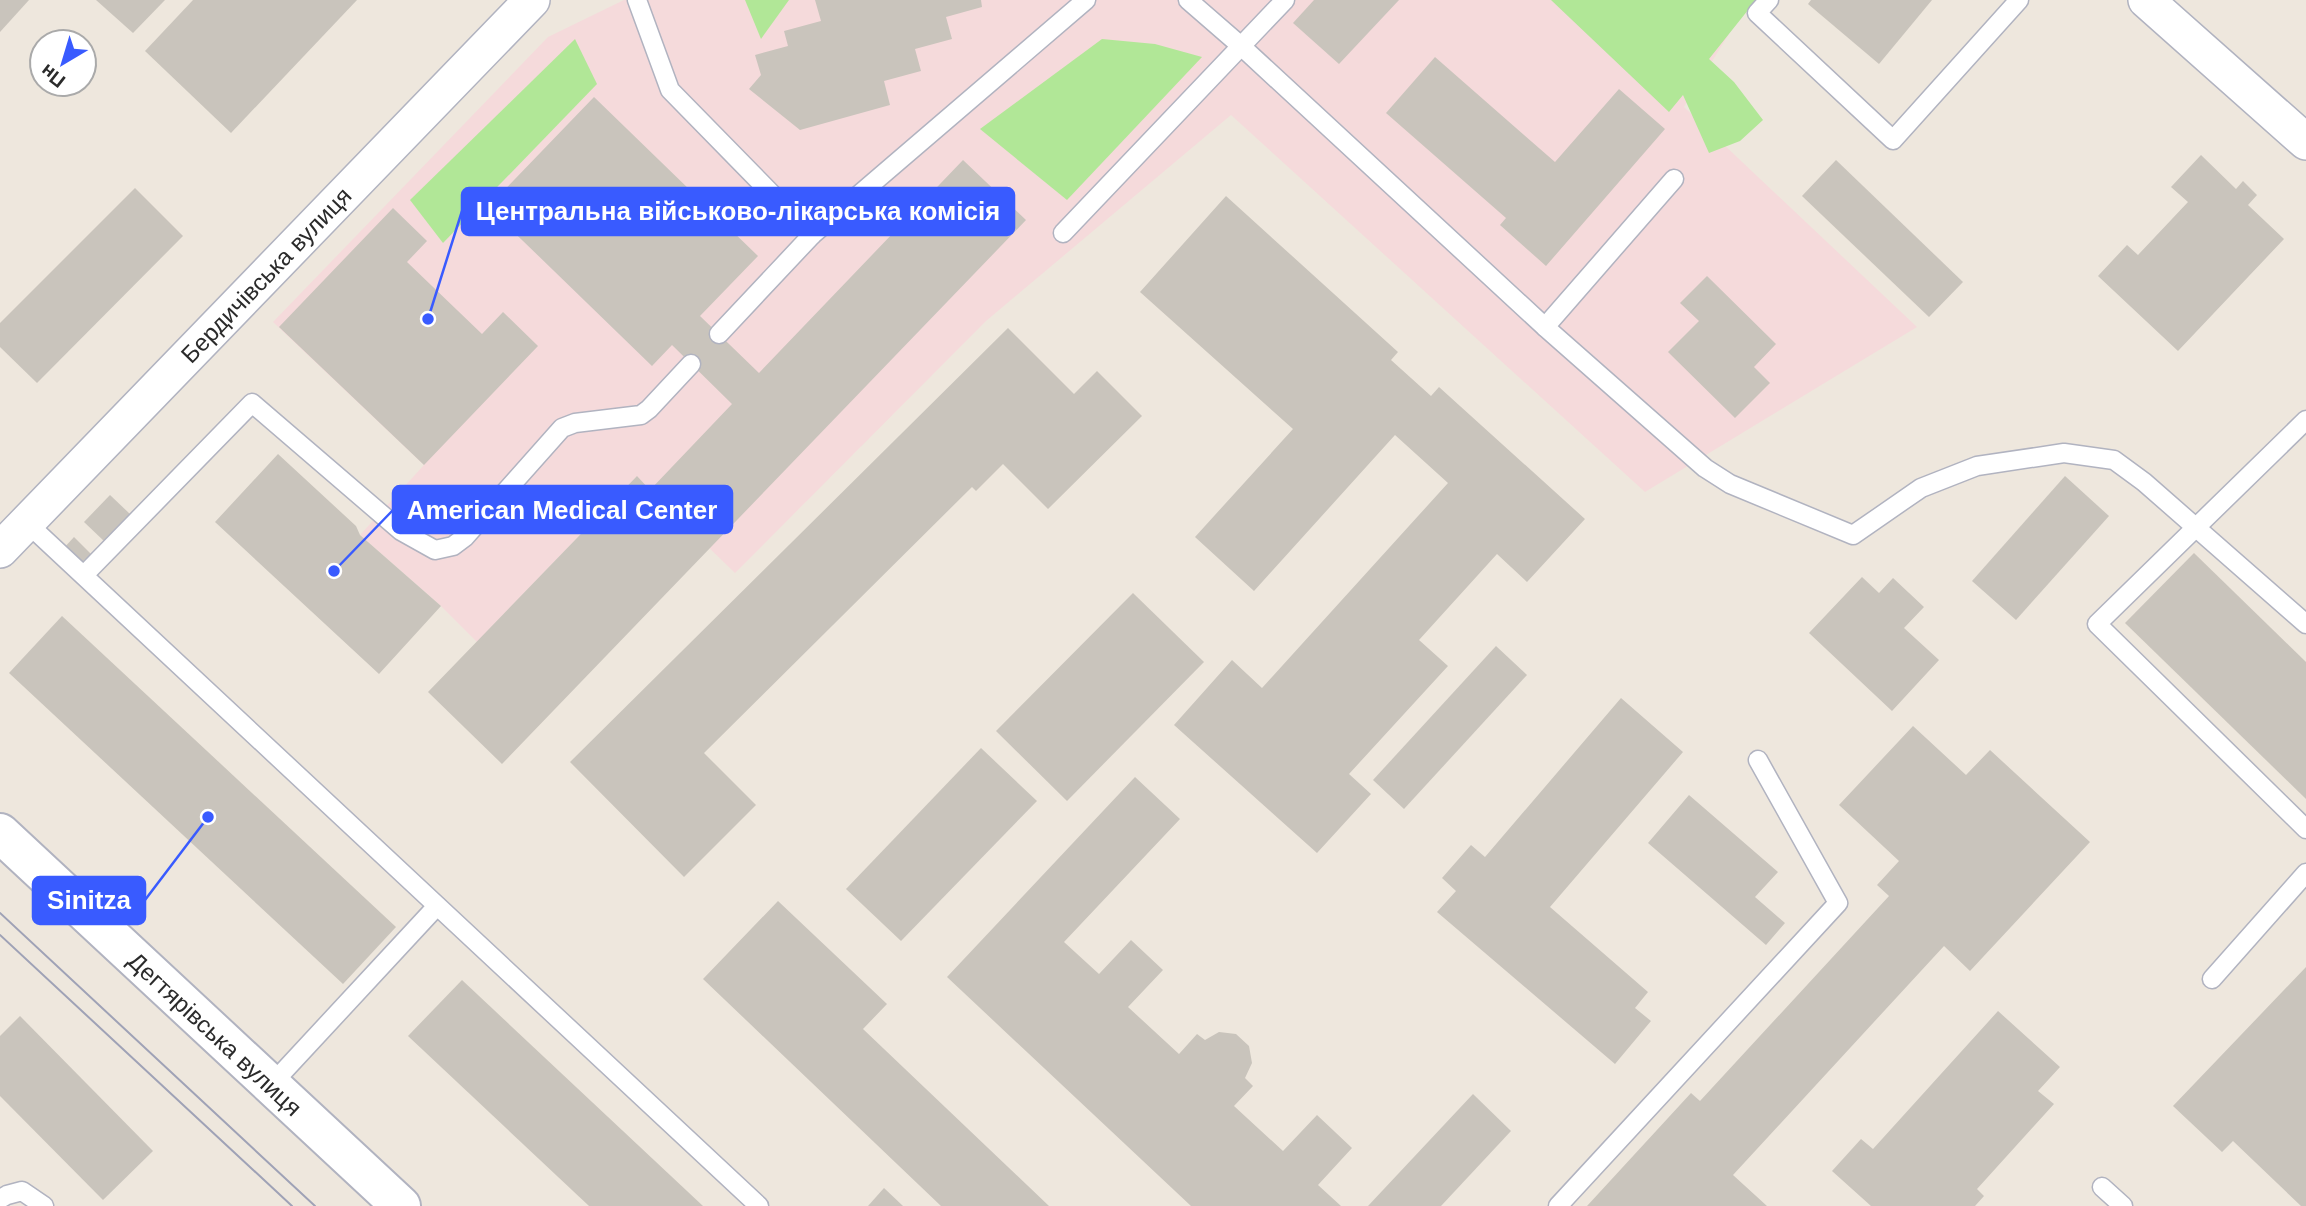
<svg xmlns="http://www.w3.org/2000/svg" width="2306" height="1206" font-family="Helvetica,sans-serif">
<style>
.medical{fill:#f5dadb}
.green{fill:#b1e797}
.building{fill:#c9c4bc}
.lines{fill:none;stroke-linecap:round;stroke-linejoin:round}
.service-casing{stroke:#b1b3c0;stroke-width:21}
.minor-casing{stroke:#b1b3c0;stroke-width:38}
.secondary-casing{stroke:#b1b3c0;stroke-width:42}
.service{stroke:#fff;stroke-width:18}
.minor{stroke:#fff;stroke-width:35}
.secondary{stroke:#fff;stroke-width:38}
.tram{stroke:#9fa2b6;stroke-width:2}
.labels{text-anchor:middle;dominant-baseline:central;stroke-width:5;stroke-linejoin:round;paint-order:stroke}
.street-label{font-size:24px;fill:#2b2b2b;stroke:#fff}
.leader{fill:none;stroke:#395bff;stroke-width:2.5}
.callout-dot{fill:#395bff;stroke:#fff;stroke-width:2.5}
.callout{fill:#395bff;stroke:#395bff;stroke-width:2.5}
.callout-label{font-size:26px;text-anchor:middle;font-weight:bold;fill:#fff}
</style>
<rect width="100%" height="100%" fill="#eee7dd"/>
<polygon class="medical" points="624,0 1756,0 1735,24 1684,107 1917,327 1645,492 1231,115 986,321 735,573 636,477 477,642 441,606 360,535 424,465 273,322 548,37"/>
<g class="green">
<polygon points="745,0 789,0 761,39"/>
<polygon points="1551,0 1756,0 1709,59 1734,82 1763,120 1740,141 1709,153 1683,95 1669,112"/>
<polygon points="575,39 597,84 443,243 410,200"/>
<polygon points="1102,39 1155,44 1202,57 1067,200 980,129"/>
</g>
<g class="building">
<polygon points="0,0 29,0 0,32"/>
<polygon points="96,0 165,0 133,33"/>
<polygon points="193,0 357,0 231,133 145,51"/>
<polygon points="815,0 981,0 982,7 946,17 952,39 915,49 921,71 884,81 890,105 800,130 749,89 761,75 755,55 788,46 784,31 821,21"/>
<polygon points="1314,0 1399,0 1339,64 1293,23"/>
<polygon points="1811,0 1932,0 1879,64 1808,4"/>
<polygon points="1435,57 1555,162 1619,89 1665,129 1546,266 1500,225 1506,218 1386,113"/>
<polygon points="594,97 758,256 700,316 759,373 963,160 1026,220 502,764 428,692 637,476 650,490 732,404 672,345 652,366 488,207"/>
<polygon points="2201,155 2236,189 2243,181 2257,195 2248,205 2284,239 2178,351 2098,276 2127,245 2138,255 2188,202 2171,187"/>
<polygon points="1836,160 1963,282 1929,317 1802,196"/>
<polygon points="135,188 183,236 37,383 0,347 0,323"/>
<polygon points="1226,196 1398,352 1391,360 1431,396 1439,387 1585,519 1527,582 1497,554 1419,640 1448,666 1349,774 1371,794 1317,853 1174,725 1232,660 1262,688 1448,483 1395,435 1254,591 1195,537 1293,429 1140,292"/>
<polygon points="393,208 427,241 407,262 482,334 503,312 538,346 424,465 279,327"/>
<polygon points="1707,276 1776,344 1754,367 1770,383 1735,418 1668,352 1699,321 1680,303"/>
<polygon points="1008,328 1074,394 1097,371 1142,416 1048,509 1003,464 976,491 972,487 704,753 756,805 684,877 570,762"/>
<polygon points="278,454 356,526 360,535 441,606 379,674 215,522"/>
<polygon points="2065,476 2109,516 2016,620 1972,581"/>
<polygon points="110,495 131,515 105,542 84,522"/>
<polygon points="74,537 91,554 79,565 63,549"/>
<polygon points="2194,553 2306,662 2306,799 2125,623"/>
<polygon points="1862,577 1879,593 1893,578 1924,607 1904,628 1939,660 1892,711 1809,633"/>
<polygon points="1133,593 1204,662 1067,801 996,731"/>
<polygon points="62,616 396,927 343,984 9,673"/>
<polygon points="1496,646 1527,675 1404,809 1373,780"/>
<polygon points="1621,698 1683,752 1550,907 1648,992 1635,1008 1651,1021 1615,1064 1437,912 1456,891 1442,878 1471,845 1485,857"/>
<polygon points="1913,726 1966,775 1990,750 2090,842 1970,971 1944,946 1733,1175 1767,1206 1587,1206 1691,1093 1700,1101 1889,896 1877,885 1899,861 1839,805"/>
<polygon points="981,748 1037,801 901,941 846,889"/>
<polygon points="1135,777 1180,819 1064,942 1099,974 1131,940 1163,970 1128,1007 1179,1054 1197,1034 1205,1040 1219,1032 1236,1034 1249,1046 1252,1063 1245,1078 1253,1086 1234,1106 1283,1151 1317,1115 1352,1148 1318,1185 1341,1206 1191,1206 947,977"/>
<polygon points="1689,795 1778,872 1755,897 1785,923 1766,945 1648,843"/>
<polygon points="778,901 887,1004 863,1029 1049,1206 941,1206 703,979"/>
<polygon points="2306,967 2306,1206 2301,1206 2233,1141 2222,1152 2173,1106"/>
<polygon points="462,980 703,1206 589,1206 408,1036"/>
<polygon points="1998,1011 2060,1067 2038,1091 2054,1104 1977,1189 1984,1196 1975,1206 1871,1206 1832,1171 1861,1139 1873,1149"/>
<polygon points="20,1016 153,1151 103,1200 0,1096 0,1036"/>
<polygon points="1473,1094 1511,1131 1441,1206 1368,1206"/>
<polygon points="884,1188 903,1206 868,1206"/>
</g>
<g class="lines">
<defs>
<g id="service">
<polyline points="637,0 670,90 812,235"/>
<polyline points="1188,0 1241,46 1545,327 1705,468 1730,484 1853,535 1921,488 1977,466 2064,453 2114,460 2144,482 2306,624"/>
<polyline points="1769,0 1757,13 1893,140 2019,0"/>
<polyline points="1063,233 1285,0"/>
<polyline points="1545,327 1674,179"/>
<polyline points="719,334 812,235 1086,0"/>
<polyline points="2306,420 2097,624 2306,829"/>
<polyline points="26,522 759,1206"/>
<polyline points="84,575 252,403 401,531 435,550 453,546 465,537 562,428 575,423 641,415 649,409 691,364"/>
<polyline points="2212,979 2306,873"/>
<polyline points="270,1086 437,906"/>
<polyline points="2102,1187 2123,1206"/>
<polyline points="0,1199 7,1195 22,1191 44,1206"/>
<polyline points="1558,1206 1838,903 1758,760"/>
</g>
<g id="minor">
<polyline points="2146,0 2306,142"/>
<polyline points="0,550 532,0"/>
</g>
<polyline id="secondary" points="0,833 401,1206"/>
</defs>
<use href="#service" class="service-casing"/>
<use href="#minor" class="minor-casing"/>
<use href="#secondary" class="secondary-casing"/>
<use href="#service" class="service"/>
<use href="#minor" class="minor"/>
<use href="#secondary" class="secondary"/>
<g class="tram">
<polyline points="0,913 315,1206"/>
<polyline points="0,935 292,1206"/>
</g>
</g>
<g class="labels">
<g class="street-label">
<text transform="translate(266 275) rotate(-46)">Бердичівська вулиця</text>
<text transform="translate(215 1034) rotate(43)">Дегтярівська вулиця</text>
</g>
</g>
<path class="leader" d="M428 319L462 211M334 571L393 510M208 817L145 900"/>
<g class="callout-dot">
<circle cx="428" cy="319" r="7"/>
<circle cx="334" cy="571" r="7"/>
<circle cx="208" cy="817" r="7"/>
</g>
<g class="callout">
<rect x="462" y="188" width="552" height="47" rx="7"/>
<rect x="393" y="486" width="339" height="47" rx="7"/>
<rect x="33" y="877" width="112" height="47" rx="7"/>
</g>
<g class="callout-label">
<text x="738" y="220">Центральна військово-лікарська комісія</text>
<text x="562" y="519">American Medical Center</text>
<text x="89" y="909">Sinitza</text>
</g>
<g transform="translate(63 63) rotate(218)"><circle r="33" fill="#ffffff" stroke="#aaaaaa" stroke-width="2"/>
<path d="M0-5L12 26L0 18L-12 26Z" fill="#395bff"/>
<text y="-10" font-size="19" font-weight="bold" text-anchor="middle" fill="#2b2b2b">Пн</text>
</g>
</svg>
